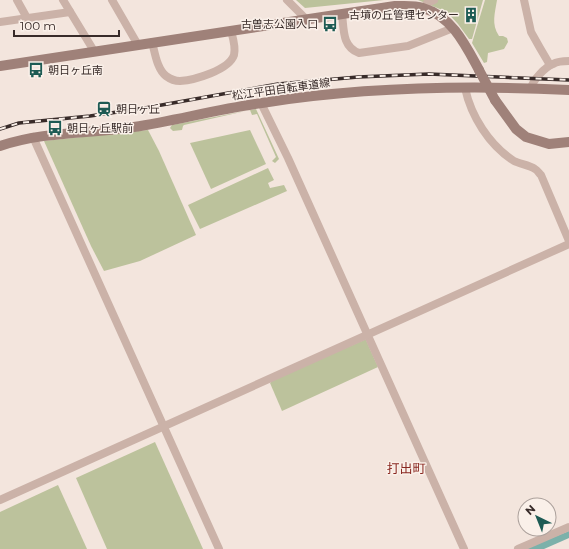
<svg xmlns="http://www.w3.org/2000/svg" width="569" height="549" font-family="Montserrat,'Noto Sans JP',sans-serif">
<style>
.green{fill:#bcc29c}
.water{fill:#7bb1aa}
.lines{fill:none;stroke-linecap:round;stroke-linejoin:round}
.street{stroke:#cbb2a8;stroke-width:8}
.secondary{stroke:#9f8179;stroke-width:10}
.rail-casing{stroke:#382b29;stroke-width:3.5}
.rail{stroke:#faf0e9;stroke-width:2;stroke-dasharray:6;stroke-linecap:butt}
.secondary-bridge{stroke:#9f8179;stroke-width:10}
.labels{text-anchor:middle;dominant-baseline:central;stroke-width:3;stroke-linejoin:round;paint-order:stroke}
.poi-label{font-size:11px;fill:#382b29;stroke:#faf0e9;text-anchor:start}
.street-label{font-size:11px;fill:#382b29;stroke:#faf0e9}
.quarter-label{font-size:13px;fill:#892720;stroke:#faf0e9}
</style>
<rect width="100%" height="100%" fill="#f3e5dd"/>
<g class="green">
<polygon points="296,0 384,0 305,8"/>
<polygon points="418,0 483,0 472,39 469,39 458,24 447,12"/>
<path d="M485 0H497C495 13 491 24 499 36H503L507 38 508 42 504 49 488 53 487 62 484 63 472 43Z"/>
<polygon points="256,109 279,159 275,163 272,161 276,157 257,114 252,115 250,110 184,125 183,126 182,130 173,131 170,128 172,125"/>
<polygon points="148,130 159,151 196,235 140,261 104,271 91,246 44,141"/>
<polygon points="250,130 266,164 211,189 190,143"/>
<polygon points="268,168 274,180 268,183 270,188 284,185 287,191 200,229 188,205"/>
<polygon points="364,340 366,340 378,367 282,411 270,383 273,380"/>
<polygon points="155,442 203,549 107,549 76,478"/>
<polygon points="58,485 87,549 0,549 0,512"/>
</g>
<polygon class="water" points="569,531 569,538 544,549 524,549"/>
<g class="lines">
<g class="street">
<polyline points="17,0 27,18"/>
<polyline points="63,0 94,51"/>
<polyline points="112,0 138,45"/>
<polyline points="287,0 306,19"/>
<polyline points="524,0 531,32 540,48 550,65"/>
<polyline points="424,8 427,3 434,0"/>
<path d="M342 14C344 29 342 47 359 53L408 46 453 28"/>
<polyline points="0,22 70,12"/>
<path d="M152 42C155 53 157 69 166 76 170 79 175 81 180 81 195 80 229 70 234 55 236 47 233 38 231 31"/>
<path d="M465 88C471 116 489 145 514 161 520 164 529 165 535 169 537 170 539 173 541 175L569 241"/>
<path d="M531 88C533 80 545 67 553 64 558 61 563 61 569 61"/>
<polyline points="261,103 288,158 464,549"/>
<polyline points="33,137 219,549"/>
<polyline points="0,500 569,244"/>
<polyline points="518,549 569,527"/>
</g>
<g class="secondary">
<path d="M0 66 395 6C405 6 414 5 423 8 452 16 466 46 479 70"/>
<polyline points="495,100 516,129 526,137 549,144 569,142"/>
<path d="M0 146C45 131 88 134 134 127 177 120 219 109 262 103 363 87 467 85 569 90"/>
</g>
<defs>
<polyline id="rail" points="0,129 19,123 90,116 145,108 278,84 358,77 429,74 569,80"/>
</defs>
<use href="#rail" class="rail-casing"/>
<use href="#rail" class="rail"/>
<polyline class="secondary-bridge" points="479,70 495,100"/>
</g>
<defs>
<symbol id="building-bare" viewBox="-9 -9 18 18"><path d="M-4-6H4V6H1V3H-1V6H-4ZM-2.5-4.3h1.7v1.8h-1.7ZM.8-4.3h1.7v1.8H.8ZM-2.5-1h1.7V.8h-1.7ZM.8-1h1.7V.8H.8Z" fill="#1d5b54" stroke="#faf0e9" stroke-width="2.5" paint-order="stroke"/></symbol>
<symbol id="bus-bare" viewBox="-9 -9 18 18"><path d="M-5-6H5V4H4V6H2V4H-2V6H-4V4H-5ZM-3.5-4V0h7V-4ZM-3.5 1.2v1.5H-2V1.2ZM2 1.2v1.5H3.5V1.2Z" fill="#1d5b54" stroke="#faf0e9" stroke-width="2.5" paint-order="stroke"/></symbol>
<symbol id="station-bare" viewBox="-9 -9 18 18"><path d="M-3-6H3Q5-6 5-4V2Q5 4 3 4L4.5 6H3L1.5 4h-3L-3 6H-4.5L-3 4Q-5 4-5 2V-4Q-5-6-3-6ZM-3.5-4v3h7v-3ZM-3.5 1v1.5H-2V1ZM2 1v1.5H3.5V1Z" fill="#1d5b54" stroke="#faf0e9" stroke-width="2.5" paint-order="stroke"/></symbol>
</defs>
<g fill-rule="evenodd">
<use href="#building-bare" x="460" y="4" width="22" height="22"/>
<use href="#bus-bare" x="319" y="13" width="22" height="22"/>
<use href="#bus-bare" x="25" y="59" width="22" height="22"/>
<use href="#station-bare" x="93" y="98" width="22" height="22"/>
<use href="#bus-bare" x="44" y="117" width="22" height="22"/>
</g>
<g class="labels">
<g class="poi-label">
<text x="459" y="15" text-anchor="end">古墳の丘管理センター</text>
<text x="318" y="24" text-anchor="end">古曽志公園入口</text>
<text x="48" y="70">朝日ヶ丘南</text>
<text x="116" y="109">朝日ヶ丘</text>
<text x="67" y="128">朝日ヶ丘駅前</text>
</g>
<g class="street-label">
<text transform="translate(281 89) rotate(-8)">松江平田自転車道線</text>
</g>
<g class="quarter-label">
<text x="406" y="468">打出町</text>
</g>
</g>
<g transform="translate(537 517) rotate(317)"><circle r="19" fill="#faf0e9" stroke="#aca19c"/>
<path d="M0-3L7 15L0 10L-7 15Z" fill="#1d5b54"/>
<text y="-6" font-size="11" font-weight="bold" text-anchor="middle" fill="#382b29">N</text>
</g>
<path d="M14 30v6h105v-6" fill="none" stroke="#382b29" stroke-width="2"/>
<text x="20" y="30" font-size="12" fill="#382b29" stroke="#faf0e9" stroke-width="3" paint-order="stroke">100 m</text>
</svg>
